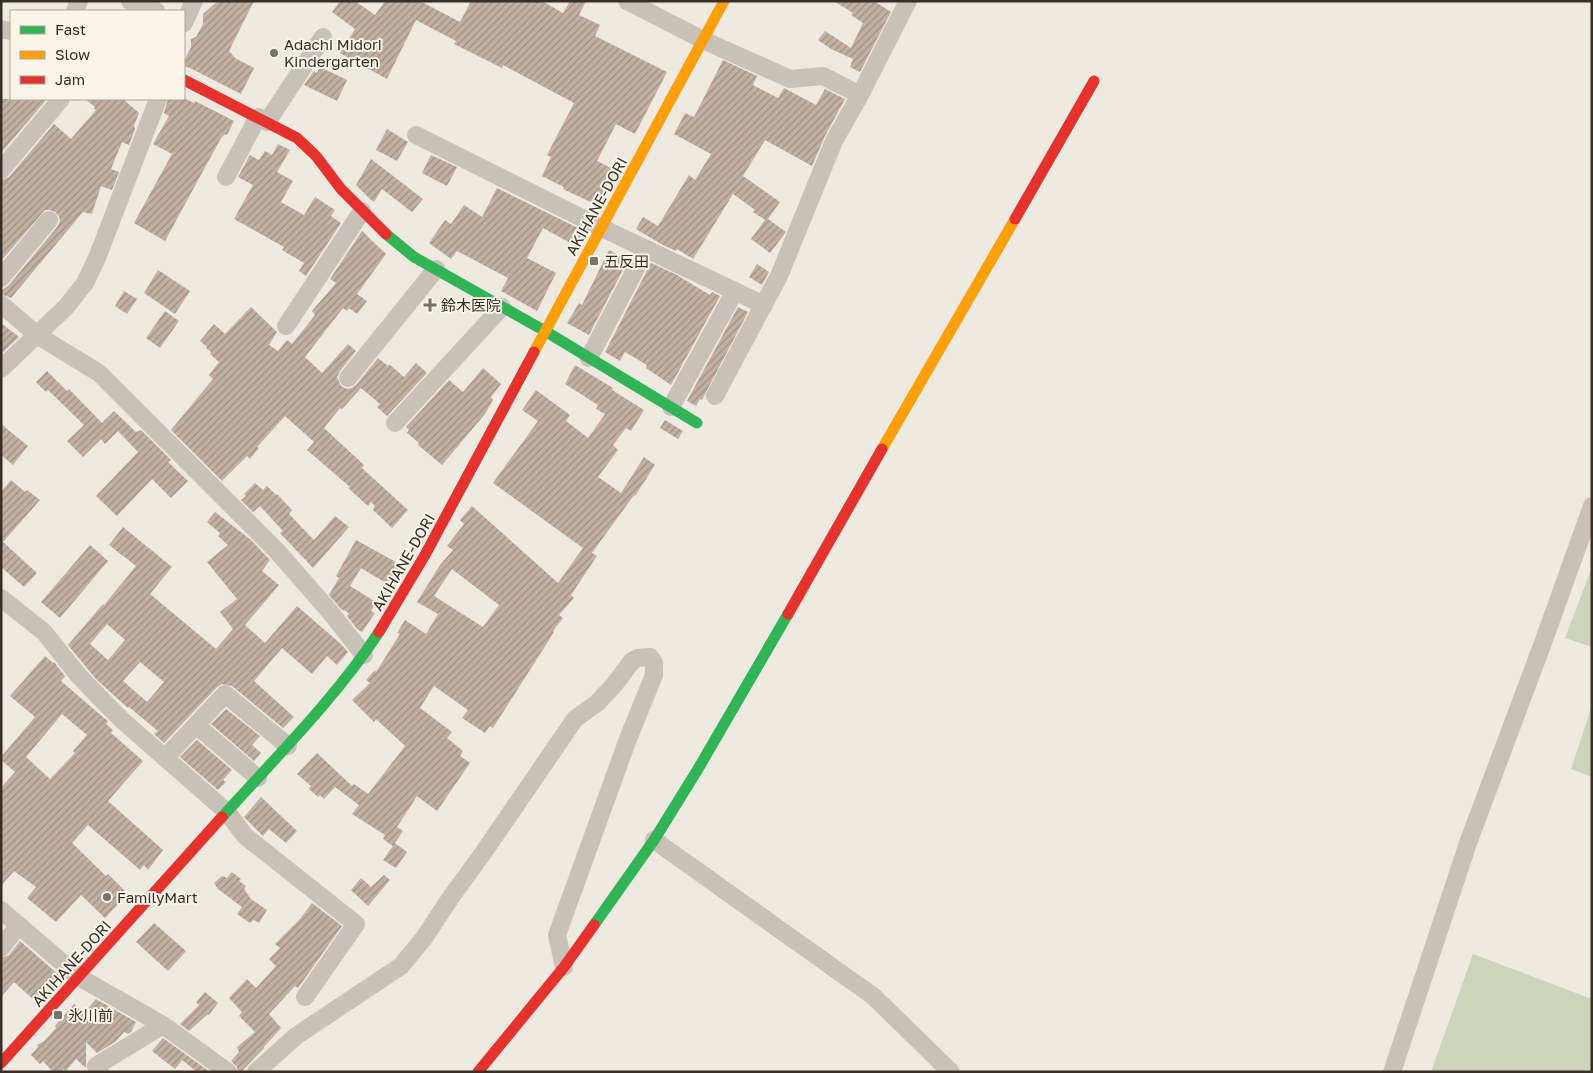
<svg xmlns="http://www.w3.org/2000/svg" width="1593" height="1073" font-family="'Golos Text','Noto Sans JP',sans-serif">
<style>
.green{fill:#ccd4bb}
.building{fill:url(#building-hatch);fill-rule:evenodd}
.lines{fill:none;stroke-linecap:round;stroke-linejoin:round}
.street{stroke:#c7c1ba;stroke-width:18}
.fast{stroke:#30b455;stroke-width:11}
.slow{stroke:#ff9f0a;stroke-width:11}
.jam{stroke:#e5322d;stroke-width:11}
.poi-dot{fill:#787069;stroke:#faf4e9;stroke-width:2}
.labels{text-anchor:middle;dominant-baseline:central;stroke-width:4;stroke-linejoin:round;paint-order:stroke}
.poi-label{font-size:15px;fill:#382f28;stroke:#faf4e9;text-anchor:start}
.street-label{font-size:15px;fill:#382f28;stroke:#faf4e9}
</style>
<defs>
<pattern id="building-hatch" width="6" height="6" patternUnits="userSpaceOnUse" patternTransform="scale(1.25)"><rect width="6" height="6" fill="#c2b0a2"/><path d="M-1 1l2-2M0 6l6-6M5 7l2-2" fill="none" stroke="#9f9084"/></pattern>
</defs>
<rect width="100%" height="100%" fill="#eeeae1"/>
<g class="green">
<polygon points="1592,567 1592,647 1565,638"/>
<polygon points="1592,705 1592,777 1571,769"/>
<polygon points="1473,954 1592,999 1592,1072 1431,1072"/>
</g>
<g class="building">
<polygon points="218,1 254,1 229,51 235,58 254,68 241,94 190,68 184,66 184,61 191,47 191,39 196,37 203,24 203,14"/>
<polygon points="340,1 355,1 375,15 385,1 420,1 460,22 471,1 542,1 563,13 570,1 586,1 579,15 600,25 595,36 667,72 635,134 616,124 597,161 615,170 597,205 563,189 564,187 542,176 551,157 547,155 574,103 503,65 502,68 454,44 456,41 416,20 387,79 340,53 355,29 332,12"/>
<polygon points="834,1 874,1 891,12 860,72 850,67 853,59 831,49 818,40 825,31 851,48 863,23 851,15 853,13"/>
<polygon points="723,60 757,76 753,85 778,98 784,88 816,105 825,89 845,99 825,136 812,166 765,140 743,176 780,202 768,219 786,232 770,253 751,239 765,220 753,212 755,210 733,194 693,259 677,249 676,251 661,244 636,229 643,217 658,226 689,175 695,180 711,154 674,134 685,113 694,117"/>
<polygon points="320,67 347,80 337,101 304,85 314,71 317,73"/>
<polygon points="1,99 47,99 1,153"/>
<polygon points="85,99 123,99 139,113 134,126 135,129 129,145 122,142 111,169 119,172 112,190 101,186 92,214 83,212 11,298 1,294 1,291 9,285 57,227 60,221 59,216 55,212 50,210 45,210 1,261 1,180 9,177 54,124 71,139 96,110 94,109 95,107"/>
<polygon points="168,99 186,99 194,103 195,101 234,121 227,135 225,134 221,138 165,241 134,223 172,154 153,144 169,116 164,113"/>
<polygon points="387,129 408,142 397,161 376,150"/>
<polygon points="278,144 290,150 277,172 293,181 281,202 304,215 315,197 335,210 331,216 341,223 306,276 299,271 304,263 282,250 284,247 234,219 253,185 238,177 250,155 259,160 265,151 272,155"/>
<polygon points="431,155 457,167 447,186 422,173"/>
<polygon points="371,159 423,199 412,212 382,189 374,202 370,199 356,185"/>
<polygon points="497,188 584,231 576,246 543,228 527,258 556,273 537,311 501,291 508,278 457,251 451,259 429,243 445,220 451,224 464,205 482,217"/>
<polygon points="362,231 386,254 357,294 367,301 357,314 349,308 347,311 343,308 305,357 322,373 348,344 356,351 340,371 337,377 341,386 347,389 352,388 356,385 378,358 388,366 389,364 404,377 416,363 427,373 387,416 377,407 380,404 361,388 342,409 340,408 324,428 364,465 362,468 408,510 392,528 373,510 375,506 371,502 368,506 348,488 350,487 307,450 314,442 285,416 257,447 259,448 250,459 247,456 222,481 171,430 213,379 209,375 219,362 210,354 211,352 206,348 207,347 200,341 214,324 225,334 251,307 277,332 269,345 278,351 287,340 292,344 315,315 312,311 336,283 330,279"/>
<polygon points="609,250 628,260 589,335 567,323 579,303 582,305"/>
<polygon points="651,263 675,274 710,295 712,292 720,296 671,385 646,368 647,365 625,352 620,361 605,352"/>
<polygon points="757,264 769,272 762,285 749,277"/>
<polygon points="158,270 190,291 175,314 144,293"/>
<polygon points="124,291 137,299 127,314 115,306"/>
<polygon points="738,307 748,312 704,396 702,400 700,399 696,406 687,401"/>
<polygon points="165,311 179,321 160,348 146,338"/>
<polygon points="1,323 19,337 1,354"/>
<path d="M575 365 613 388 612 390 644 410 631 431 626 428 613 445 618 450 598 477 621 493 644 457 655 465 635 496 634 495 592 553 597 556 571 595 574 598 559 615 563 618 553 631 554 632 493 728 490 726 485 733 462 718 468 710 434 686 420 708 452 732 447 738 463 751 460 756 470 763 437 811 417 796 397 827 403 831 395 843 407 852 396 868 383 860 393 846 383 839 385 835 352 814 359 805 335 787 324 799 320 795 318 797 309 789 311 786 297 774 317 753 352 786 354 784 368 794 405 746 376 719 374 722 352 700 370 683 366 680 375 670 376 672 400 634 397 633 405 620 426 634 438 614 417 602 440 565 453 550 447 546 464 524 460 520 472 506 558 583 583 548 493 483 538 421 522 410 536 390 570 415 566 421 588 438 605 414 596 409 598 405 565 384ZM452 569 499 605 483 627 434 596Z"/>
<polygon points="483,368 501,384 491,397 493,400 485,414 442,465 418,445 419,443 407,433 409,430 406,427 449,380 463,392"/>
<polygon points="47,371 67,391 69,389 102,423 114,411 136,432 141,430 171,460 168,462 188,481 171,498 152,479 117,516 96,496 138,452 118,431 105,444 101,439 83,457 67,441 84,425 48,390 46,392 36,382"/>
<polygon points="665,420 683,431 678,439 660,428"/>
<polygon points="1,424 28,446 13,465 1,455"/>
<polygon points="11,480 25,492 27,490 40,500 3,542 37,573 24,587 1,567 1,492"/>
<polygon points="255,483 263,490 267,486 276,495 277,494 292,510 289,514 314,540 335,516 349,527 313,568 280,533 283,531 260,506 253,512 241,500 246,496 244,494"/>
<path d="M215 512 251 540 270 560 262 571 279 585 245 625 265 643 297 606 342 645 348 652 337 665 327 656 312 674 282 648 254 681 294 717 283 728 232 686 222 684 217 687 164 743 154 734 158 731 129 707 128 708 96 679 68 645 103 604 104 605 136 566 109 545 123 527 172 567 150 594 216 649 233 629 220 612 237 599 207 562 228 545 218 536 220 533 207 522ZM107 624 125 640 108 660 90 644ZM140 662 164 682 147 702 123 681Z"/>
<polygon points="356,540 403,566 393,583 388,580 386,583 361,568 350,586 376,602 371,611 375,613 362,632 357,629 347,616 349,613 341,609 329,595 339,578 336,576"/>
<polygon points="90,545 108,561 60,618 41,602"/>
<path d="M45 656 53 663 54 662 65 676 61 681 104 718 108 721 106 724 113 730 111 733 143 761 108 801 163 850 148 870 144 865 140 870 88 825 72 843 106 876 108 874 128 894 105 918 81 895 56 922 27 898 36 887 14 871 1 886V788L15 772 1 760V757L35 717 10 696ZM62 714 87 735 73 751 75 753 50 779 26 757Z"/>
<polygon points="226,709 260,736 252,745 261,753 254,761 211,724"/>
<polygon points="197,740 232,770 223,780 226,782 218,790 180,757"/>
<polygon points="261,797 297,831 286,843 269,829 263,836 244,817"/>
<polygon points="232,872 241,879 239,881 246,886 244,889 251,899 267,910 259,923 254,920 250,923 237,914 242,907 218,889 214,883 222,876 227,878"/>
<polygon points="384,875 390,880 368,906 351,890 361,878 371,887"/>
<polygon points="312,903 342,926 298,988 295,986 269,1014 281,1028 264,1047 264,1048 241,1072 238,1072 237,1067 231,1061 239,1052 237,1047 255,1032 239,1016 242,1012 229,998 247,979 256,988 276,966 269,959 280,948 275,944 300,919"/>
<polygon points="154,923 186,951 168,971 136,942"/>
<polygon points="20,941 60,976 49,988 47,987 34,1000 14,982 1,997 1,958 9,955"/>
<polygon points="205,992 218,1003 209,1015 208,1014 189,1031 180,1024 199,1005 196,1002"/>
<polygon points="96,999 136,1022 131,1032 128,1034 124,1032 115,1042 97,1053 86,1042 86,1068 76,1059 66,1071 63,1069 62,1072 53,1072 43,1061 40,1064 31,1055 38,1047 37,1045 44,1041 56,1028 55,1026 74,1004 84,1013"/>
<polygon points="163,1038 210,1072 197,1072 182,1060 175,1069 152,1051"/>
</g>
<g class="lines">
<g class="street">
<polyline points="130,1 156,11"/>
<polyline points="627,1 703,40 790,79 823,76 860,95"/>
<polyline points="75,11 79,1"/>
<polyline points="184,23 194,1"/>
<polyline points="1,29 11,31"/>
<polyline points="267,122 323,37"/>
<polyline points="416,135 602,228 764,305"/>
<polyline points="1,170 61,99"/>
<polyline points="226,177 258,117"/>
<polyline points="1,278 49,220"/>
<polyline points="1,304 37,335 99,373 277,551 331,613 364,655"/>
<polyline points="286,326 362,211"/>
<polyline points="589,358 646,249"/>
<polyline points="1,369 66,307 85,283 97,258 158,99"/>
<polyline points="348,378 436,269"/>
<polyline points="715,396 779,276 834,141 860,95 908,1"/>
<polyline points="671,407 735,291"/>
<polyline points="395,423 502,307"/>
<polyline points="1,598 44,632 78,675 105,703 123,721 227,812 245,836 356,924 305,997"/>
<polyline points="196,725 258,778"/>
<polyline points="165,758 225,694 288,746"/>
<polyline points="654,840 873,996 951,1072"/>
<polyline points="1,910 79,977 163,1025 228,1072"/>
<polyline points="1,948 19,925"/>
<polyline points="100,1072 96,1066 163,1025"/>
<polyline points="256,1072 296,1036 401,966 424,938 451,897 481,856 575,719 597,703 614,685 632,661 638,658 650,657 654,663 654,675 628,739 557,935 564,967"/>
<polyline points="1392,1072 1468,843 1544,640 1592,506"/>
</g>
<g class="fast">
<polyline points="386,234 414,257 545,331 697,423"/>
<path d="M222 817C275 758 335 699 379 632"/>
<polyline points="594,925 654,840 698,769 788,614"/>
</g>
<g class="slow">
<polyline points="534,352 724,1"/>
<polyline points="882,449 1015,219"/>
</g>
<g class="jam">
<polyline points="184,80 297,138 316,156 341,189 386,234"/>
<polyline points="1015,219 1094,81"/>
<polyline points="788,614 882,449"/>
<polyline points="379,632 425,555 534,352"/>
<polyline points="1,1063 222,817"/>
<polyline points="478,1072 564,967 594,925"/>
</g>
</g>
<g class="poi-dot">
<circle cx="274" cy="53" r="5"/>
<rect x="589" y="256" width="10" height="10" rx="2.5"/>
<path d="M427.5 297.5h5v5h5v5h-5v5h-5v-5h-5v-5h5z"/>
<circle cx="107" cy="897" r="5"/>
<rect x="53" y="1010" width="10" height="10" rx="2.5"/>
</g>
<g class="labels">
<g class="poi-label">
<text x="284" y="44">Adachi Midori<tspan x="284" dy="17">Kindergarten</tspan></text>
<text x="604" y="261">五反田</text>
<text x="441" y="305">鈴木医院</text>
<text x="117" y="897">FamilyMart</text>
<text x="68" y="1015">氷川前</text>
</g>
<g class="street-label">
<text transform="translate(596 206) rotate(-61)">AKIHANE-DORI</text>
<text transform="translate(403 562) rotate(-60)">AKIHANE-DORI</text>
<text transform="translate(71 963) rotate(-48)">AKIHANE-DORI</text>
</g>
</g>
<rect width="1593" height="1073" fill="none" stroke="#382f28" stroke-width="5"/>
<rect x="10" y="10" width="175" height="90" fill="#faf4e9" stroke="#aca59c"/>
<rect x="20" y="26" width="25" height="8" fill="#30b455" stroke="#aca59c"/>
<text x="55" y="35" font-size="15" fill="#382f28">Fast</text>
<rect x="20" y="51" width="25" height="8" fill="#ff9f0a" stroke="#aca59c"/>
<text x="55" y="60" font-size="15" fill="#382f28">Slow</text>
<rect x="20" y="76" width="25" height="8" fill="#e5322d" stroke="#aca59c"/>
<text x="55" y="85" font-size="15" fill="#382f28">Jam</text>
</svg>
